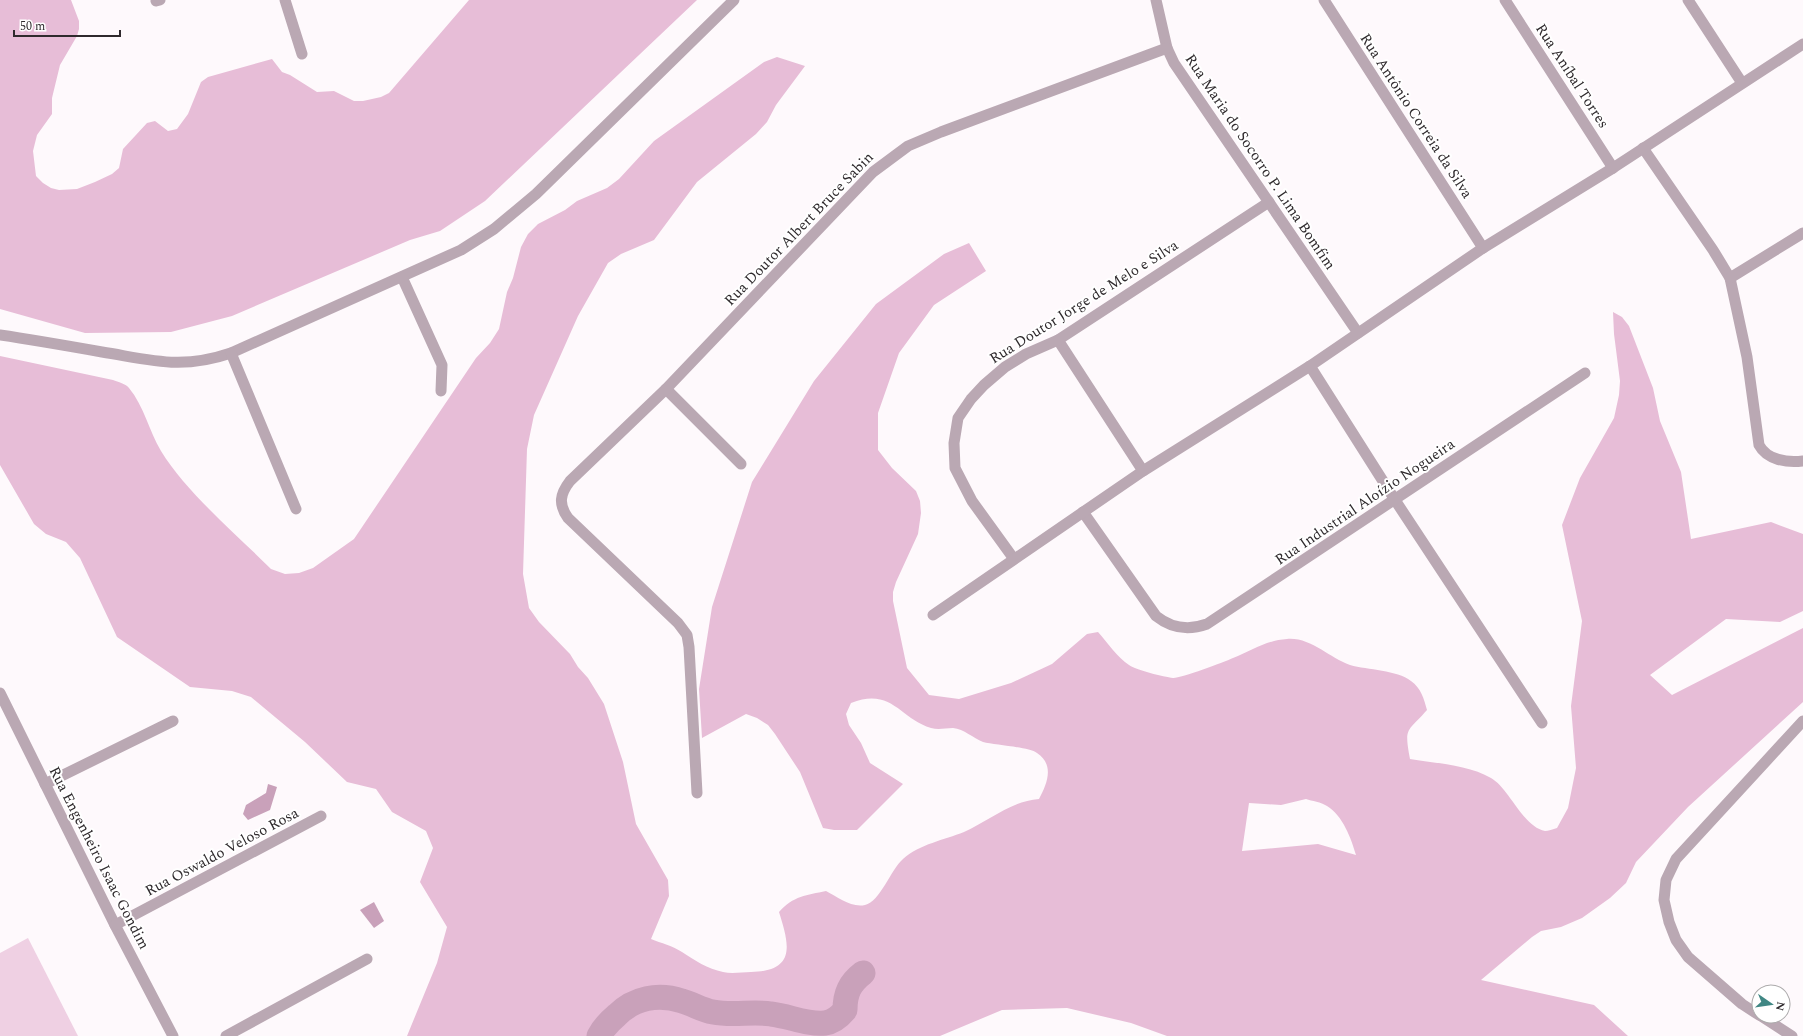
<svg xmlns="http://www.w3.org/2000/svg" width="1803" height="1036" font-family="Spectral,serif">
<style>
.green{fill:#efd0e3}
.forest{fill:#e7bdd7;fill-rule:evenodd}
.water{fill:#c9a1ba}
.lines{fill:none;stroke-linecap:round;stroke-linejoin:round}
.river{stroke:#c9a1ba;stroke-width:25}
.minor{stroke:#baa8b3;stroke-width:11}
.labels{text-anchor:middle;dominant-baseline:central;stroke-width:4;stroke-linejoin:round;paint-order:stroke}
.street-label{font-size:15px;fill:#2f2a2d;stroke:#fff}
</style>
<rect width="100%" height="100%" fill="#fef9fc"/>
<polygon class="green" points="28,938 78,1036 0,1036 0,953"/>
<g class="forest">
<polygon points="0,0 71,0 79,21 79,29 77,36 60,65 52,98 52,114 37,135 33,151 36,176 43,183 51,188 59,190 77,189 95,182 112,174 119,168 123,149 147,123 155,121 168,131 177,129 188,114 201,82 208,77 272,59 282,72 290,75 317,92 334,91 354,101 363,101 381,97 389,93 469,0 697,0 485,201 440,231 410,240 232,316 171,332 85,333 0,309"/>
<path d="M777 57 805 66 776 105 767 122 756 134 697 182 654 240 621 254 608 263 578 316 534 415 527 449 523 574 529 608 539 622 570 654 578 667 588 678 604 704 623 762 636 824 668 880 669 896 651 939C661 943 673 946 682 952 694 960 708 969 723 972 732 974 742 972 751 972 797 971 789 944 779 912 793 896 807 895 826 891 838 897 851 908 865 905 880 902 891 869 903 859 920 844 944 840 964 832 989 821 1011 801 1039 799 1047 784 1055 765 1037 753 1029 747 995 745 983 742 973 738 964 729 953 728 945 728 939 730 931 728 900 719 892 687 851 703L846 714 849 725 861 743 870 763 903 784 857 830H834L823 828 800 772 775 734 768 725 757 718 746 714 702 738 699 689 712 607 752 482 814 381 876 304 944 254 969 243 986 271 934 305 899 353 878 413V450L892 468 916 491 920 501 921 513 918 534 896 582 893 592V601L907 668 929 695 959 699 1011 683 1052 664 1087 634 1098 632C1108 643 1117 657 1129 665 1136 670 1164 677 1173 678 1178 679 1225 662 1233 658 1251 651 1267 640 1287 639 1311 637 1329 658 1350 665 1368 670 1397 670 1411 681 1421 688 1424 699 1427 710 1407 733 1404 726 1410 759 1434 763 1469 765 1491 778 1509 788 1523 827 1545 831 1548 831 1553 829 1557 828L1568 808 1576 768 1571 706 1582 621 1562 525 1580 478 1614 418 1619 395 1620 381 1614 334 1613 312 1622 317 1629 326 1653 388 1660 421 1681 472 1691 539 1771 522 1803 534V611L1780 622 1726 619 1650 675 1672 695 1803 628V702L1688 807 1636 862 1626 883 1610 898 1582 918 1561 927 1541 931 1532 937 1481 980 1594 1005 1628 1036H1167L1131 1023 1067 1008 1002 1010 940 1036H407L437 963 447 927 420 882 433 848 426 831 392 812 376 789 347 782 305 742 251 697 232 691 190 687 117 637 80 558 66 542 46 534 34 524 0 465V356L113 380C118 382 126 384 129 388 144 406 149 431 161 451 186 492 236 534 271 569L285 574 299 573 313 568 354 539 476 358 490 343 499 329 507 292 513 278 521 247 528 234 538 224 565 210 577 201 607 188 619 179 654 141 764 62ZM1306 799C1312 801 1321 802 1327 806 1343 816 1351 838 1356 855L1318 844 1242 851 1249 803 1281 805Z"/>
</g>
<g class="water">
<polygon points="268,784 277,787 270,810 248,820 243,814 246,805 266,793"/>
<polygon points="374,902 384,921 374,928 360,910"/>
</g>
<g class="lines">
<path class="river" d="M599 1036C603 1028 610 1021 617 1015 634 998 658 993 682 1001 693 1004 702 1010 713 1012 733 1016 752 1011 771 1014 789 1016 808 1025 825 1023 834 1022 840 1016 845 1010 845 993 850 983 863 973"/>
<g class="minor">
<polyline points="285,0 302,54"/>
<polyline points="1156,0 1167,48 1174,63 1358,333"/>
<polyline points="1324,0 1483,248"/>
<polyline points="1505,0 1613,168"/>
<polyline points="1688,0 1742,83"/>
<polyline points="156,1 160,0"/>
<path d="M1643 148 1713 250 1730 278 1747 357 1759 445C1767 460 1787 463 1803 461"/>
<polyline points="402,277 442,365 441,391"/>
<polyline points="1730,278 1803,233"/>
<path d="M0 335C34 340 68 346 102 352 152 360 181 370 231 353L461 250 494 229 536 194 734 0"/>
<polyline points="1058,340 1143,471"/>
<polyline points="231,353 296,509"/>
<polyline points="1310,366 1395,500 1542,723"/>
<polyline points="666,389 741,464"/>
<path d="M1083 512 1156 616C1171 628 1188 631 1207 624L1585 373"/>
<polyline points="1014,559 972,501 955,468 954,443 958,418 971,399 984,385 1005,367 1026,354 1058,340 1269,202"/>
<polyline points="933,615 1143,471 1310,366 1483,248 1613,168 1803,44"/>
<polyline points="0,693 115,925 173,1036"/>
<polyline points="45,784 173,721"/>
<path d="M697 793 689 647 687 635 678 623 568 518C558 504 560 494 570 481L666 389 873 172 908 146 941 132 1167 48"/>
<polyline points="115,925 321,816"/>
<polyline points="1759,1015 1742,1004 1688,957 1676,940 1669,922 1664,900 1666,880 1676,859 1803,721"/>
<polyline points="1761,1016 1792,1036"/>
<polyline points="226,1036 367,959"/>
</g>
</g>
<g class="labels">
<g class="street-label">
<text transform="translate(1572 76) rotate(57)">Rua Aníbal Torres</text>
<text transform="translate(1416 116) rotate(57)">Rua Antônio Correia da Silva</text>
<text transform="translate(1260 162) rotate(56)">Rua Maria do Socorro P. Lima Bomfim</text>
<text transform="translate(799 229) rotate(-46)">Rua Doutor Albert Bruce Sabin</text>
<text transform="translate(1084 302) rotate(-32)">Rua Doutor Jorge de Melo e Silva</text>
<text transform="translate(1365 502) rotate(-34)">Rua Industrial Aloízio Nogueira</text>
<text transform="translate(222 852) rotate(-28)">Rua Oswaldo Veloso Rosa</text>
<text transform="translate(99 858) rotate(63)">Rua Engenheiro Isaac Gondim</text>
</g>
</g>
<g transform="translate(1771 1004) rotate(103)"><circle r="19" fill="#ffffff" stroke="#acaaab"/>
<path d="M0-3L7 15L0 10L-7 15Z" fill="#408784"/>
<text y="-6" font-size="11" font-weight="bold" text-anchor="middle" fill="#2f2a2d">N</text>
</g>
<path d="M14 30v6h106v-6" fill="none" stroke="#2f2a2d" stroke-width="2"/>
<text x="20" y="30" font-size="12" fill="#2f2a2d" stroke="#ffffff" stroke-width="3" paint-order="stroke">50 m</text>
</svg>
